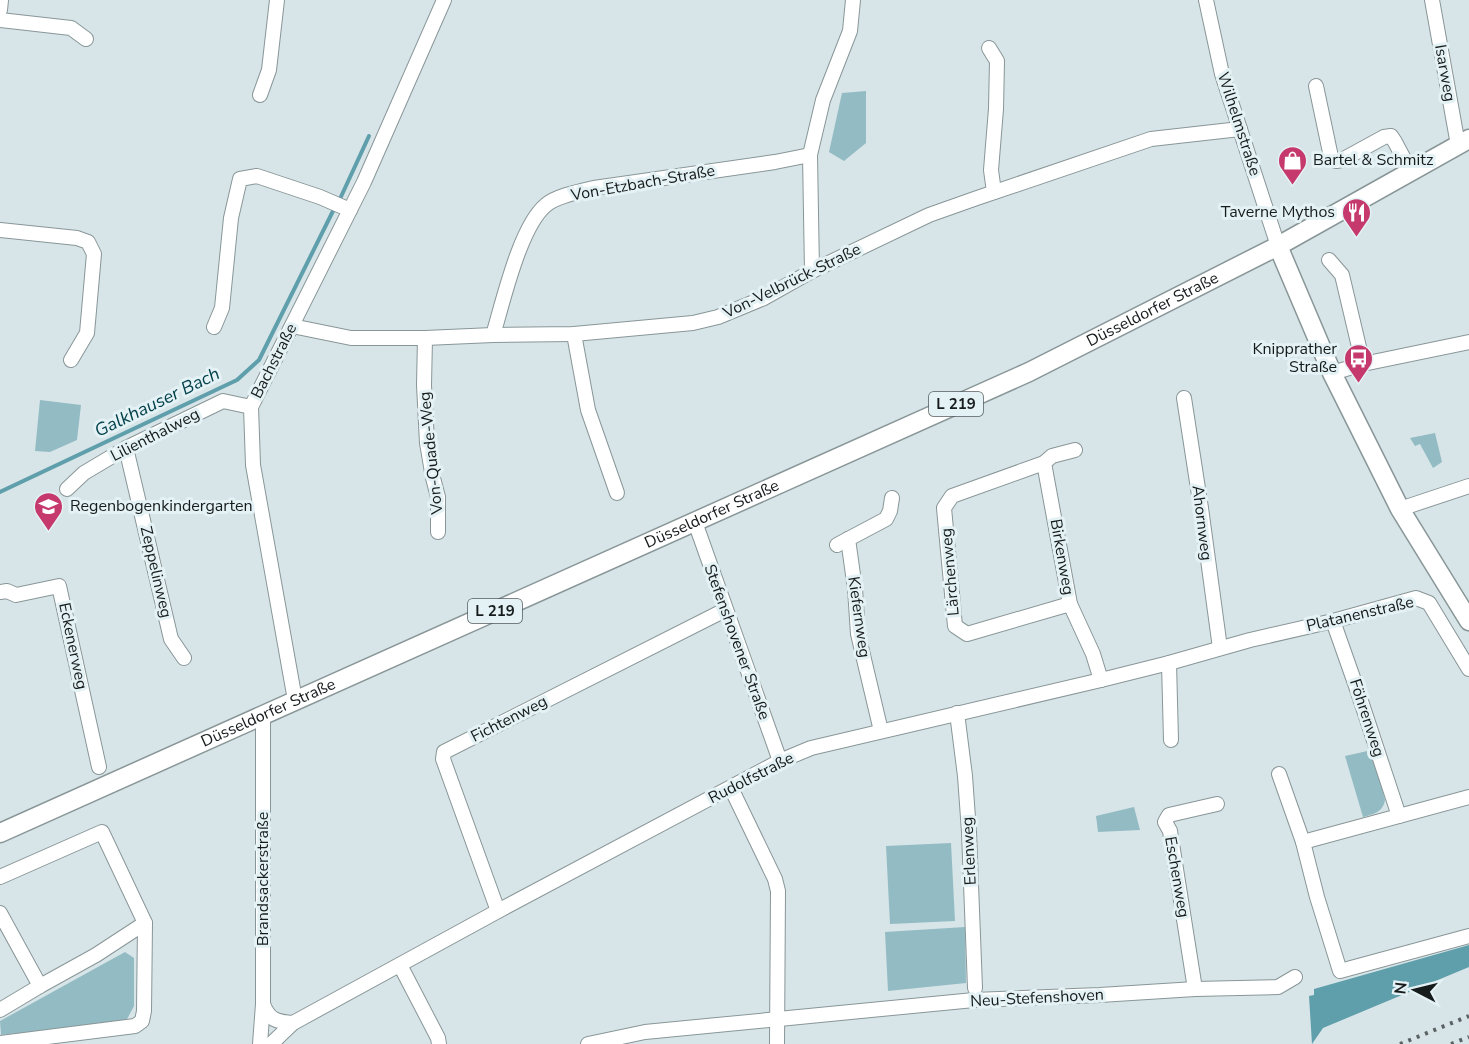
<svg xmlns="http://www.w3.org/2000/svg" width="1469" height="1044" font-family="'Nunito Sans',sans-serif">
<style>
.green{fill:#93bbc3}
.water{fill:#5f9eab}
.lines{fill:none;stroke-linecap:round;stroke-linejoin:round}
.stream{stroke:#5f9eab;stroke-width:4}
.minor-casing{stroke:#899698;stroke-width:16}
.major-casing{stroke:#899698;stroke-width:21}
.minor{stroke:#fff;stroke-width:14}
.major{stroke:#fff;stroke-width:18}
.rail{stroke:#5a6263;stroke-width:4;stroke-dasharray:3 6;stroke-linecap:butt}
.labels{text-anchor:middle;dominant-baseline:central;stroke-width:6;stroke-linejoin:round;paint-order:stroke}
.shield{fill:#e4f2f5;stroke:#545c5d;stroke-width:1.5}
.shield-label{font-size:15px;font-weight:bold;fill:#161b1c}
.street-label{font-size:16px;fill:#161b1c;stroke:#e4f2f5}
.poi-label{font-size:16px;fill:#161b1c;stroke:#e4f2f5;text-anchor:start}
.water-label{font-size:18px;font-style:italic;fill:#03414b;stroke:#e4f2f5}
</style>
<rect width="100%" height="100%" fill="#d7e5e8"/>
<g class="green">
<polygon points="866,91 866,143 844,161 829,152 842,93"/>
<polygon points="40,400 81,405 77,440 50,452 35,451"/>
<polygon points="1435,433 1442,462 1433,468 1420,444 1415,446 1410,438"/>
<path d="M1372 750 1385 800C1383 812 1374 814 1363 817L1345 756Z"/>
<polygon points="1134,807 1140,830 1098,832 1096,816"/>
<polygon points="951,843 955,921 890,924 886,846"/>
<polygon points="965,927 966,983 888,991 885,932"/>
<polygon points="125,952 134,958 134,1006 126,1021 1,1035 0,1021"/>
</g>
<polygon class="water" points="1469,945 1469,967 1323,1028 1312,1044 1309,996 1314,995 1314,989"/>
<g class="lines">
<g class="stream">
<polyline points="339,201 369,136"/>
<polyline points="0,492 237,380 259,360 335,207"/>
</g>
<defs>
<g id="minor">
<polyline points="1206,0 1222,74 1278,246"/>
<polyline points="1432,0 1458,145"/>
<polyline points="0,10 1,0"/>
<polyline points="0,20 71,28 86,39"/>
<polyline points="989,48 997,61 996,109 991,170 994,192"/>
<polyline points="1316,86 1331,157 1336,161 1342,160 1384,137 1391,136 1395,142 1411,172"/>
<polyline points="260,95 269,70 277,0"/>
<polyline points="0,230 77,238 88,242 94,254 87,333 71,360"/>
<polyline points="1329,260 1342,275 1363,364"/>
<polyline points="812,271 810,155 823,100 850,31 853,0"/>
<polyline points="292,326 351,338 425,338 493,335 574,334 693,323 718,317 764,298 812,271 929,215 977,198 1151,139 1240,129"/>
<polyline points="214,327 222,308 231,218 240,179 257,176 320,197 350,210"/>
<polyline points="574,334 588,410 617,493"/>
<path d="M493 335C503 302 520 226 546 205 556 196 581 191 594 188L775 162 810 155"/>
<polyline points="425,338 424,385 427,443 433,478 438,497 438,532"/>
<polyline points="1332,373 1363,364 1469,342"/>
<polyline points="1184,398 1201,508 1220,648"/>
<polyline points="126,448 171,639 184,658"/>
<polyline points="1075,450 1052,456 1044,463 1070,604 1093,654 1101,680"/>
<polyline points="1044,463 952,496 944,508 955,626 967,634 1070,604"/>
<polyline points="67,489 84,473 126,448 223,401 251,407"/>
<polyline points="1400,509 1469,486"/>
<polyline points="695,522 780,761"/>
<polyline points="848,539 855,589 858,634 881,731"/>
<polyline points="837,545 886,519 890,511 892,498"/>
<polyline points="0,592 7,591 16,595 59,586 99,767"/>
<polyline points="1333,621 1357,689 1399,816"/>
<polyline points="1169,663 1171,740"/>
<polyline points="295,700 253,465 251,407 364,182 444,0"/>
<polyline points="957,713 965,776 969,832 975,988"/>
<polyline points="1279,774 1303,842"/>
<polyline points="731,788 775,879 778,891 777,1044"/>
<polyline points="1469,797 1303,842 1317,897 1340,971 1469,936"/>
<polyline points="0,877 102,832 145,923 144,1011 142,1021 135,1026 0,1043"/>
<polyline points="498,911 443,759 444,752 725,610"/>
<polyline points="0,913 40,986"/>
<polyline points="400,965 438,1038 439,1044"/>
<polyline points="1195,989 1170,831 1165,822 1169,815 1217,804"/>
<path d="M263 1004C269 1020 277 1022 293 1023"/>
<polyline points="0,1010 40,986 96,955 145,923"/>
<polyline points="260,1044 263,1004 263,714"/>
<polyline points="271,1044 293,1023 498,911 780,761 811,748 1101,680 1169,663 1250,640 1333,621 1416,598 1429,603 1469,669"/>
<polyline points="588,1044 645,1032 974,1000 1100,995 1195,989 1278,987 1295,977"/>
</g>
<g id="major">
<polyline points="1278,246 1332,373 1400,509 1469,621"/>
<path id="s1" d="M0 833 1029 372 1278 246 1469 139"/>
</g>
</defs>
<use href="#minor" class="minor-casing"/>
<use href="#major" class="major-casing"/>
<use href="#minor" class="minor"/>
<use href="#major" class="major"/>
<g class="rail">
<polyline points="1400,1044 1469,1016"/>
<polyline points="1451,1044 1469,1037"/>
</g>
</g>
<defs>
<symbol id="shop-pin" viewBox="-11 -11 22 30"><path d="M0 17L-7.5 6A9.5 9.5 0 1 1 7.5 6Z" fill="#c5396c" stroke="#e4f2f5"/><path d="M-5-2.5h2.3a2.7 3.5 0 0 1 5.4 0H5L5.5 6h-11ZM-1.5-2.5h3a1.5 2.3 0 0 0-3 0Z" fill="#fff"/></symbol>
<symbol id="restaurant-pin" viewBox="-11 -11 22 30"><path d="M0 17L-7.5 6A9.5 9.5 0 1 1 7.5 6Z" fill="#c5396c" stroke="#e4f2f5"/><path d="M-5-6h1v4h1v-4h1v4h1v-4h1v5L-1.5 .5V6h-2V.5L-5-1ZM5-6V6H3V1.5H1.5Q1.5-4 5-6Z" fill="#fff"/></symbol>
<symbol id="bus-pin" viewBox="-11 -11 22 30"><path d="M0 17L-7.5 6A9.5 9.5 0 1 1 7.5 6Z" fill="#c5396c" stroke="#e4f2f5"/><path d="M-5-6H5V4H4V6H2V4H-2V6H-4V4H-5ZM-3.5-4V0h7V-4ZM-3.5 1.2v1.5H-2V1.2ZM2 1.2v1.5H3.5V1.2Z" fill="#fff"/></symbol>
<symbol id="school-pin" viewBox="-11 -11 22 30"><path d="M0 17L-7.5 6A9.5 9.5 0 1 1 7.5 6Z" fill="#c5396c" stroke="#e4f2f5"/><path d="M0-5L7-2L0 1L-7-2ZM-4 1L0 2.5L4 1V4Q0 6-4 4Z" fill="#fff"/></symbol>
</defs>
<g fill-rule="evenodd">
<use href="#shop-pin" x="1276" y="144" width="33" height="45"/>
<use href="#restaurant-pin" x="1340" y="196" width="33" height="45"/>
<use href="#bus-pin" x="1342" y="342" width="33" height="45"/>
<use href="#school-pin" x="32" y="490" width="33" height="45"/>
</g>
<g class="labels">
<g class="shield">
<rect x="929" y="392" width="54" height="24" rx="4.5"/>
<rect x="468" y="599" width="54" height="24" rx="4.5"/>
</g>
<g class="shield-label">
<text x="956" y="404">L 219</text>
<text x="495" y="611">L 219</text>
</g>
<g class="street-label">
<text transform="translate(1445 73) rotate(80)">Isarweg</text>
<text transform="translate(1239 124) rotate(72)">Wilhelmstraße</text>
<text transform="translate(643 183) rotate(-10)">Von-Etzbach-Straße</text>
<text transform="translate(792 281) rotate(-26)">Von-Velbrück-Straße</text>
<text stroke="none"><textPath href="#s1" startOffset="1266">Düsseldorfer Straße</textPath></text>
<text transform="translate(274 361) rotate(-63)">Bachstraße</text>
<text transform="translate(155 435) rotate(-27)">Lilienthalweg</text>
<text transform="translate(431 453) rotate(-96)">Von-Quade-Weg</text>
<text stroke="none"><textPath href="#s1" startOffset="780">Düsseldorfer Straße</textPath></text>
<text transform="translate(1202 523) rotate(83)">Ahornweg</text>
<text transform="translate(1062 557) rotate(80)">Birkenweg</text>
<text transform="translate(156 572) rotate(77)">Zeppelinweg</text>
<text transform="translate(950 572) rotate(-95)">Lärchenweg</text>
<text transform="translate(1360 614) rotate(-13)">Platanenstraße</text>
<text transform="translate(859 617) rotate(82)">Kiefernweg</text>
<text transform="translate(737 642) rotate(70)">Stefenshovener Straße</text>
<text transform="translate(73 646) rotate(78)">Eckenerweg</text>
<text stroke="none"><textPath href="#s1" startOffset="294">Düsseldorfer Straße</textPath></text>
<text transform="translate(1367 718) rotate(72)">Föhrenweg</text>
<text transform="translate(509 719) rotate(-27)">Fichtenweg</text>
<text transform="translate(751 778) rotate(-27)">Rudolfstraße</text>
<text transform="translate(969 851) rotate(-93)">Erlenweg</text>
<text transform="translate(1177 877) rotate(80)">Eschenweg</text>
<text transform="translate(263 879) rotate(-90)">Brandsackerstraße</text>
<text transform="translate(1037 998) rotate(-3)">Neu-Stefenshoven</text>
</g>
<g class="poi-label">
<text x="1313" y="160">Bartel &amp; Schmitz</text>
<text x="1335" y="212" text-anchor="end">Taverne Mythos</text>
<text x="1337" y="349" text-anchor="end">Knipprather<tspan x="1337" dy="18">Straße</tspan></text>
<text x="70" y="506">Regenbogenkindergarten</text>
</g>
<g class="water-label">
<text transform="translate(157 402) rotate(-26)">Galkhauser Bach</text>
</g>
</g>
<g transform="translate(1415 990) rotate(277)" stroke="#e4f2f5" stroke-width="4.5" paint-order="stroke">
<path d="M0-4.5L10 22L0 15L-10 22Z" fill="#161b1c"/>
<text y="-9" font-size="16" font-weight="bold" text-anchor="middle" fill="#161b1c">N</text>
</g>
</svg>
